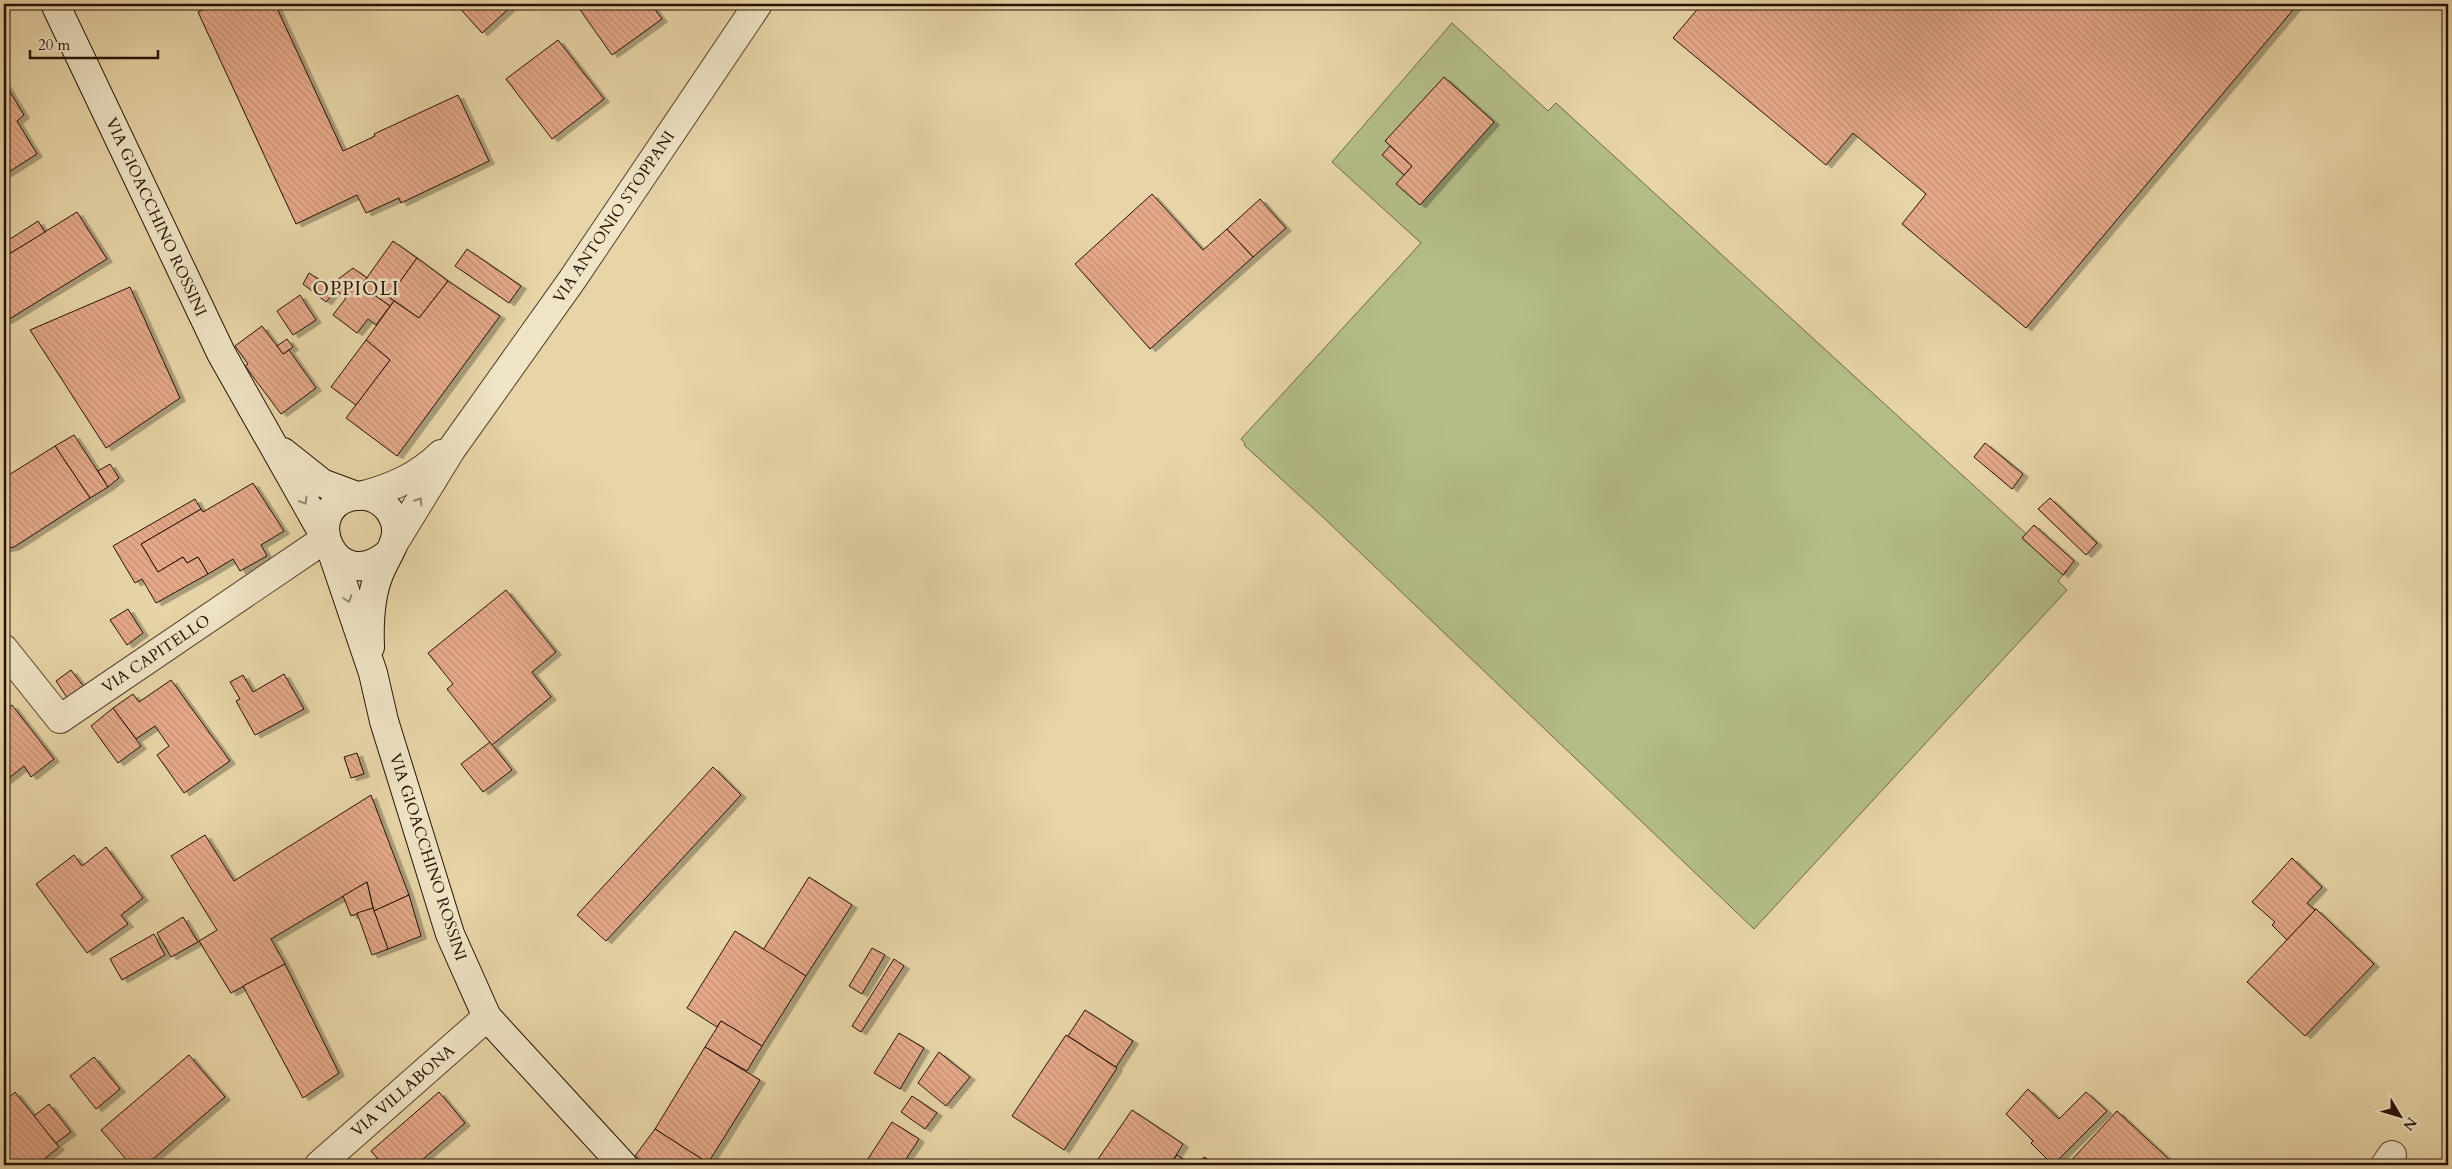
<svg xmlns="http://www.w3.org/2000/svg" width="2452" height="1169" font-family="Cardo,serif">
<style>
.green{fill:#b4bd88;stroke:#6d6646}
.building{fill:url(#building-back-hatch);stroke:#261005;filter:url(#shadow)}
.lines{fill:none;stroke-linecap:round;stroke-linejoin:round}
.minor-casing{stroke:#56412e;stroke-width:30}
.secondary-casing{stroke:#261005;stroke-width:30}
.minor{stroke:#efe4c6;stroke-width:28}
.secondary{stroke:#efe4c6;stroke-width:28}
.oneway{stroke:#95856f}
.labels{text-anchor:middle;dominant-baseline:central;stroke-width:5;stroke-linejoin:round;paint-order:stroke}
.street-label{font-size:16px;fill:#261005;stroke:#efe4c6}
.quarter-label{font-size:19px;letter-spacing:1px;fill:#261005;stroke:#efe4c6}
</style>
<defs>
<pattern id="building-back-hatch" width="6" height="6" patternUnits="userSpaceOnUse" patternTransform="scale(1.25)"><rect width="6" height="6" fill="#e6aa8b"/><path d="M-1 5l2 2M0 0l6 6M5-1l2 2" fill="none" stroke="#c59176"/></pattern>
<filter id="shadow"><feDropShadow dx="5.5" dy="3" stdDeviation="0" flood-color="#0004"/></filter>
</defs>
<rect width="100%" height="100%" fill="#e7d5a7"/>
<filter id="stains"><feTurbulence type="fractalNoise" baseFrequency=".004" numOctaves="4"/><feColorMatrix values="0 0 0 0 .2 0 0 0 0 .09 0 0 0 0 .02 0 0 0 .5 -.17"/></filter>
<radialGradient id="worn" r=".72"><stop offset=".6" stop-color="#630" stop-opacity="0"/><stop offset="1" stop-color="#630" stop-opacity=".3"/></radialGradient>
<polygon class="green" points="1452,23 1548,111 1556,103 2067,571 2058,581 2067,590 1754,929 1325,519 1244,445 1245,443 1241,439 1421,243 1332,162"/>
<g class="building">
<polygon points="216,4 275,4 343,151 375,136 374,134 458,95 489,161 401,203 399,198 366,213 357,195 296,224 198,12"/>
<polygon points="456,4 514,4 482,33"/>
<polygon points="576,4 651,4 662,19 612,55"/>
<polygon points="1699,4 2298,4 2026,328 1902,224 1926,194 1853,133 1826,165 1673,38 1701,5"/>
<polygon points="558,40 604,99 552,139 506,79"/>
<polygon points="1444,77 1494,122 1420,205 1396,184 1412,166 1385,141"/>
<polygon points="4,82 24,115 17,121 37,154 4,175"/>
<polygon points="1390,146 1412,166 1404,175 1382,155"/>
<polygon points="1152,194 1203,250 1227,229 1253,257 1150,349 1075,264"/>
<polygon points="1260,199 1286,228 1253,257 1227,229"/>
<polygon points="77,212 107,259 6,321 4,318 4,257"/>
<polygon points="38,221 45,232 9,254 4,243"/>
<polygon points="393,241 417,258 389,297 394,301 390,306 361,286"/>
<polygon points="467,249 521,286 509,303 455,266"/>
<polygon points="417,258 448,281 419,318 389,297"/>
<polygon points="353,268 367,278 361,286 390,306 376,325 368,319 357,333 333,315 346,298 336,290 326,302 303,284 309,273 329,286"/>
<polygon points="448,281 500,316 397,456 346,418 390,360 366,340 394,301 419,318"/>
<polygon points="130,287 180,398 106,448 30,330"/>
<polygon points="300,295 316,320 293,335 277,311"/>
<polygon points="262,326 283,354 289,350 316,388 281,414 245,366 248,364 235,346"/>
<polygon points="287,339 293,347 283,354 277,346"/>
<polygon points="366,340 390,360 356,405 331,387"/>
<polygon points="74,435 108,487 90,498 55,446"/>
<polygon points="1985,443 2023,474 2012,489 1974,457"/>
<polygon points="55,446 90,498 14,547 4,549 4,478"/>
<polygon points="110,464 119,478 108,487 98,471"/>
<polygon points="253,483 284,531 261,545 267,556 240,571 233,559 208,574 198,557 187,563 183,557 158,572 141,544 201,509 203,512"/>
<polygon points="2050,498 2097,543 2086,555 2038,509"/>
<polygon points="195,499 201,509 141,544 158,572 183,557 187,563 198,557 208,574 156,603 142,579 135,583 113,546"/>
<polygon points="2034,525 2074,561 2063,575 2022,538"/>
<polygon points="506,590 556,652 532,672 551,697 492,745 447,689 453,684 428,653"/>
<polygon points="128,609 143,633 127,645 110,620"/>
<polygon points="71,670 84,687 68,699 56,681"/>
<polygon points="284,674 304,709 255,735 236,701 240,699 230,682 243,675 253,692"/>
<polygon points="171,680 230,761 184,793 157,755 169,746 155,726 136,739 113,708 133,694 139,702"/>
<polygon points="12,705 54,759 31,777 24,766 4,782 4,711"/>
<polygon points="113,708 141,746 118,763 91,726"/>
<polygon points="490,742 512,770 483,792 461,764"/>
<polygon points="357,753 364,774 351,778 344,757"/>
<polygon points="713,767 741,795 606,941 577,915"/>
<polygon points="371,795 409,895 374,911 367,882 271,939 285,964 231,993 199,941 217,930 171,856 205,835 234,881"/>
<polygon points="106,847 143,898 121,915 128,924 87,953 36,884 74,855 82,866"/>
<polygon points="2292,858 2322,887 2307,903 2315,910 2287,940 2272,925 2275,922 2252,902"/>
<polygon points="809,877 852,905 806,976 763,950"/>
<polygon points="367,882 373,908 351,916 343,896"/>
<polygon points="409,895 421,936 388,949 374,911"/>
<polygon points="373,908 388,949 372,955 357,913"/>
<polygon points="2316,909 2374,964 2305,1036 2247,982"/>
<polygon points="183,917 198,942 171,957 157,933"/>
<polygon points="735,931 806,976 762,1046 721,1021 717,1027 687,1008"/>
<polygon points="154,934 165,955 122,980 110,959"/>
<polygon points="872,948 885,955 862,994 849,986"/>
<polygon points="894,959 904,966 861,1032 852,1026"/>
<polygon points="285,964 339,1073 303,1098 243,986"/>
<polygon points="1085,1010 1133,1041 1116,1067 1068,1036"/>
<polygon points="721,1021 762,1046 747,1071 705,1047"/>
<polygon points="899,1033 924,1048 900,1089 874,1073"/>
<polygon points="1066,1035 1117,1068 1064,1150 1012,1116"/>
<polygon points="705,1047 760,1080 708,1163 655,1129"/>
<polygon points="939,1052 970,1077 946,1106 918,1083"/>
<polygon points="189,1055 225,1097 146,1165 131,1165 101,1130"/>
<polygon points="94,1057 120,1089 96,1109 70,1076"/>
<polygon points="2028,1089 2059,1119 2086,1092 2107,1111 2053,1165 2031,1143 2033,1141 2006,1114"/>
<polygon points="15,1092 59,1147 37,1165 4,1165 4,1102"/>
<polygon points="439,1092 465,1123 416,1165 383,1165 371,1151"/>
<polygon points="912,1096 937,1113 925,1129 901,1112"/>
<polygon points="49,1104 71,1132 56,1143 34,1116"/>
<polygon points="1132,1110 1183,1144 1170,1165 1094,1165"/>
<polygon points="2117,1111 2175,1165 2067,1165"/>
<polygon points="892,1122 919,1139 902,1165 864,1165"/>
<polygon points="655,1129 708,1163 707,1165 648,1165 635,1156"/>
<polygon points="1177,1155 1192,1165 1170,1165"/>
<polygon points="1204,1157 1218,1165 1199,1165"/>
</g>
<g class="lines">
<defs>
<g id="minor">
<path d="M364 495C394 487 418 476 441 454"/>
<polyline points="394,543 451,450 572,280 758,4"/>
<polyline points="4,649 60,719 325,539"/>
<polyline points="319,1165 487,1017"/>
<polyline points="2385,1165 2392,1155"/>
</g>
<g id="secondary">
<polyline points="55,4 221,353 325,537"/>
<polyline points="283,452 322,483 357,496"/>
<polyline points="332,552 373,673 384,721 450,934 487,1017 623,1165"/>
<path d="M370 647C369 622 370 595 380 572 385 559 395 547 396 533 397 522 391 510 382 503 373 496 362 494 350 497 299 510 334 599 389 553"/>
</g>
</defs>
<use href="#minor" class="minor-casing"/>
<use href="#secondary" class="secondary-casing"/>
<use href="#minor" class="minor"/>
<use href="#secondary" class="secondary"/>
</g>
<defs><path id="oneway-chevron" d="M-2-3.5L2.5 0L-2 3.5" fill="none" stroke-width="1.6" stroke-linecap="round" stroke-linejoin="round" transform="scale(1.25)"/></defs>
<g class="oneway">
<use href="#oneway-chevron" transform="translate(304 501) rotate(59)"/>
<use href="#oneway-chevron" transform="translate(419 501) rotate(-58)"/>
<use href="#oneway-chevron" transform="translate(348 599) rotate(72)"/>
</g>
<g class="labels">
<g class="street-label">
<text transform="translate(156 217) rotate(65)">VIA GIOACCHINO ROSSINI</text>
<text transform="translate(614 217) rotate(-56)">VIA ANTONIO STOPPANI</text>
<text transform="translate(156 654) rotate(-34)">VIA CAPITELLO</text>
<text transform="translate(428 857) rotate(72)">VIA GIOACCHINO ROSSINI</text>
<text transform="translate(403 1091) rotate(-41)">VIA VILLABONA</text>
</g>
<g class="quarter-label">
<text x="356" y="289">OPPIOLI</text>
</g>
</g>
<rect width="2452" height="1169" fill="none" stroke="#e7d5a7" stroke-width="20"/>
<rect x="5" y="5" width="2442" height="1159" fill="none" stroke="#261005" stroke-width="2.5"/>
<rect x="10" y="10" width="2432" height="1149" fill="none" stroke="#261005"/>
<g transform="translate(2400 1116) rotate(128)" stroke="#efe4c6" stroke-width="4" paint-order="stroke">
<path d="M0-4L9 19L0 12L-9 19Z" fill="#261005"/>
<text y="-8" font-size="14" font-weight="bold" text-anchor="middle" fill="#261005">N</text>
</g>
<path d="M30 50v8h128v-8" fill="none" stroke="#261005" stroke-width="2.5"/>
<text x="38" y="50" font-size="15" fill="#261005" stroke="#efe4c6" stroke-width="4" paint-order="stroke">20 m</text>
<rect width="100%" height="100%" filter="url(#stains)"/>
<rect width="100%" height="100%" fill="url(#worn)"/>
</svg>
